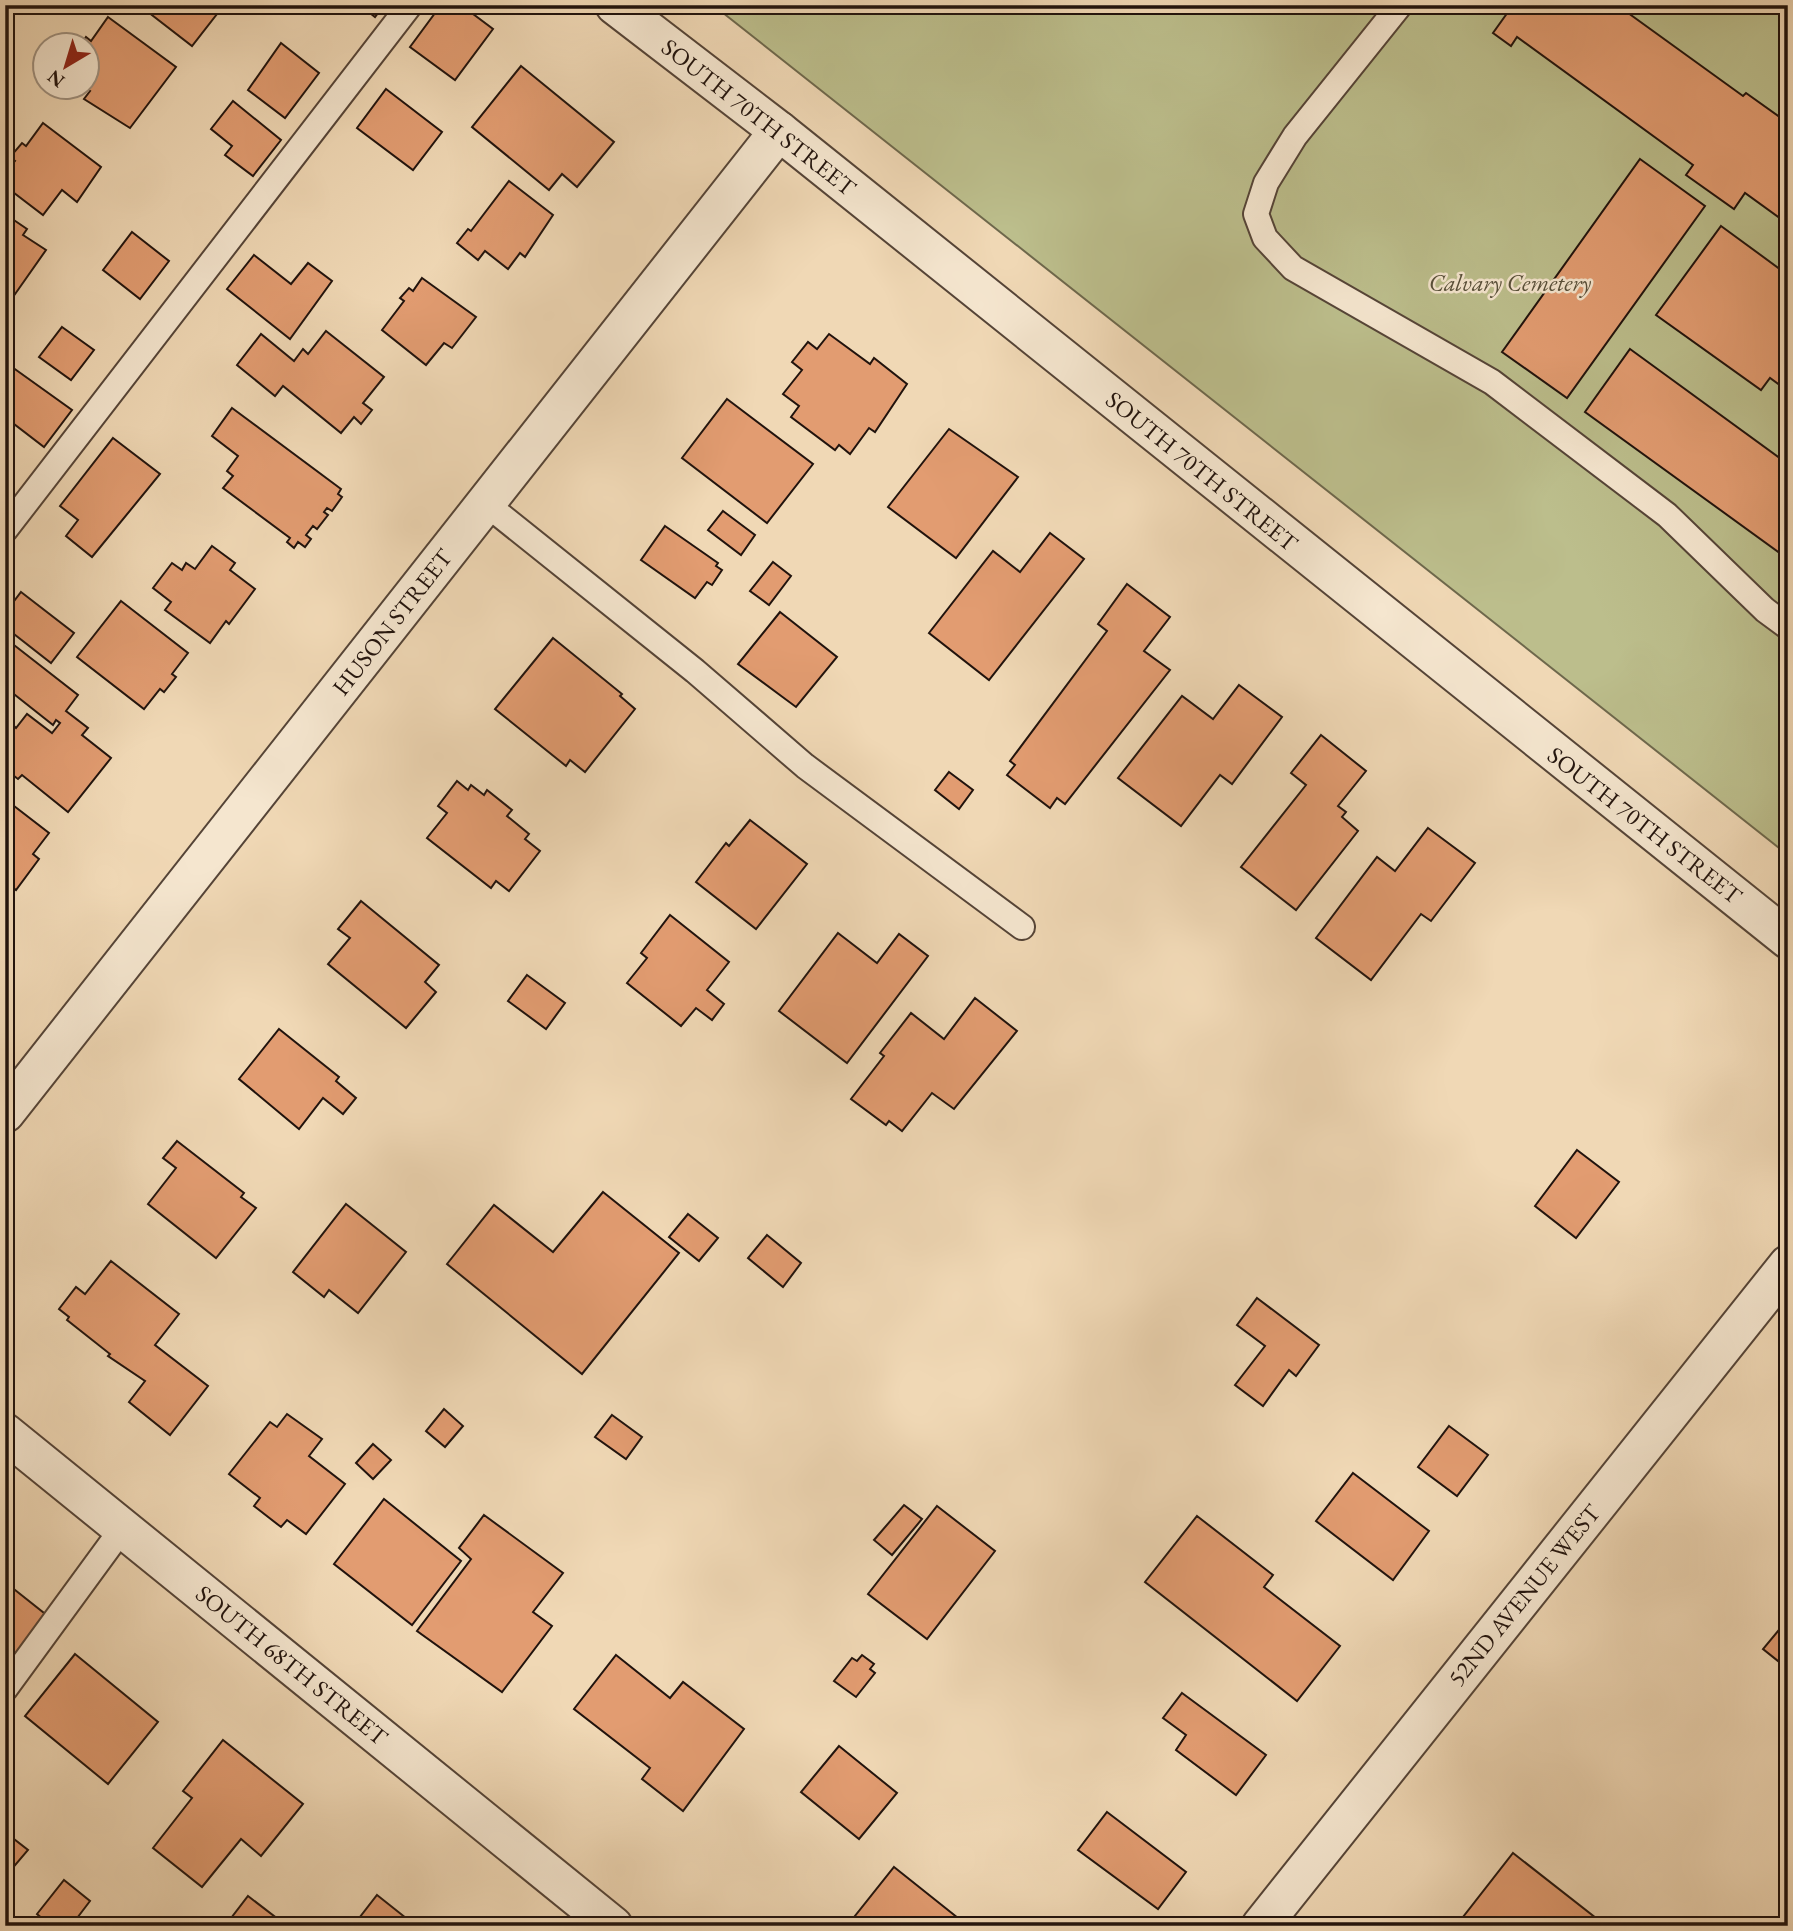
<svg xmlns="http://www.w3.org/2000/svg" width="1793" height="1931" font-family="'EB Garamond',serif">
<style>
.green{fill:#bcbe8c;stroke:#6e684c;stroke-width:2}
.building{fill:#e29c71;stroke:#21130d;stroke-width:2}
.lines{fill:none;stroke-linecap:round;stroke-linejoin:round}
.service-casing{stroke:#554437;stroke-width:28}
.minor-casing{stroke:#554437;stroke-width:42}
.service{stroke:#f5e6cf;stroke-width:24}
.minor{stroke:#f5e6cf;stroke-width:38}
.labels{text-anchor:middle;dominant-baseline:central;stroke-width:5;stroke-linejoin:round;paint-order:stroke}
.street-label{font-size:24px;fill:#21130d;stroke:#f5e6cf}
.park-label{font-size:24px;font-style:italic;fill:#574f39;stroke:#f5e6cf}
</style>
<rect width="100%" height="100%" fill="#f0d8b5"/>
<filter id="stains"><feTurbulence type="fractalNoise" baseFrequency=".00286" numOctaves="4"/><feColorMatrix values="0 0 0 0 .2 0 0 0 0 .09 0 0 0 0 .02 0 0 0 .5 -.17"/></filter>
<radialGradient id="worn" r=".72"><stop offset=".6" stop-color="#630" stop-opacity="0"/><stop offset="1" stop-color="#630" stop-opacity=".3"/></radialGradient>
<polygon class="green" points="713,5 1788,5 1788,855"/>
<g class="building">
<polygon points="139,5 224,5 192,46"/>
<polygon points="360,5 384,5 375,17"/>
<polygon points="441,5 461,5 493,29 455,80 410,47"/>
<polygon points="1513,5 1617,5 1743,96 1746,93 1788,123 1788,224 1745,193 1734,209 1686,175 1693,165 1517,37 1511,46 1493,33"/>
<polygon points="108,17 176,67 130,128 84,99 90,91 85,88 88,88 88,46 80,46 86,37 91,41"/>
<polygon points="281,43 319,73 285,118 248,90"/>
<polygon points="521,66 614,142 577,187 562,174 549,190 472,127"/>
<polygon points="386,89 442,132 413,170 357,128"/>
<polygon points="233,101 281,140 253,176 225,155 232,146 211,129"/>
<polygon points="43,123 101,167 77,202 62,190 43,215 5,186 5,173 15,161 10,157 22,143 26,146"/>
<polygon points="1640,159 1705,206 1567,398 1502,352"/>
<polygon points="509,181 553,215 525,257 520,253 508,269 485,251 478,260 457,243 468,229 471,231"/>
<polygon points="5,214 27,229 23,235 46,250 6,307"/>
<polygon points="1721,226 1788,275 1788,391 1770,378 1761,390 1656,315"/>
<polygon points="132,232 169,261 140,299 103,270"/>
<polygon points="254,255 291,284 308,263 332,281 290,339 227,289"/>
<polygon points="422,278 476,317 452,348 444,343 426,365 382,330 404,301 400,298 409,288 413,291"/>
<polygon points="62,327 94,350 71,380 39,357"/>
<polygon points="326,331 384,377 363,403 372,410 361,424 354,417 341,433 283,386 275,396 237,365 261,334 294,361 303,349 308,354"/>
<polygon points="829,334 870,364 874,358 907,384 875,432 869,428 850,454 839,445 835,450 791,417 799,406 783,394 802,370 792,362 808,342 817,349"/>
<polygon points="1630,349 1788,464 1788,559 1585,412"/>
<polygon points="5,362 72,410 44,447 5,417 9,402 5,399"/>
<polygon points="727,399 813,464 767,523 682,458"/>
<polygon points="232,408 341,489 338,494 342,497 332,511 327,508 324,512 328,515 317,529 313,526 306,535 311,539 305,547 298,542 294,548 287,542 290,538 223,488 233,476 227,471 238,456 212,436"/>
<polygon points="949,429 1018,477 956,558 888,507"/>
<polygon points="113,438 160,474 92,557 66,536 78,520 60,506"/>
<polygon points="723,511 755,535 741,555 708,530"/>
<polygon points="665,526 718,563 716,566 722,570 712,585 707,582 695,598 641,560"/>
<polygon points="1050,533 1084,559 989,680 929,633 993,551 1020,572"/>
<polygon points="212,546 235,563 230,570 255,589 229,624 226,621 210,643 165,610 171,602 153,588 172,563 182,570 186,563 195,569"/>
<polygon points="773,562 791,576 769,605 750,591"/>
<polygon points="1127,584 1170,617 1144,651 1170,670 1065,804 1057,798 1050,808 1007,775 1015,765 1010,761 1107,631 1098,624"/>
<polygon points="21,592 74,633 51,663 5,627 5,613"/>
<polygon points="121,601 188,653 172,674 176,677 164,692 160,689 144,709 77,657"/>
<polygon points="780,612 837,657 796,707 738,664"/>
<polygon points="5,638 78,695 66,711 88,728 82,735 111,758 68,812 22,775 18,779 5,769 5,731 11,723 16,728 27,714 52,733 60,723 56,720 53,725 5,687"/>
<polygon points="553,638 622,694 620,696 635,709 585,772 570,760 566,766 495,709"/>
<polygon points="1239,685 1282,717 1232,784 1220,775 1181,826 1118,778 1182,696 1213,719"/>
<polygon points="1321,735 1366,771 1338,806 1346,812 1342,817 1358,831 1296,910 1241,867 1306,785 1291,773"/>
<polygon points="949,772 973,790 959,809 935,790"/>
<polygon points="457,781 468,790 471,785 484,795 487,790 512,810 507,816 529,834 525,839 540,851 509,891 496,881 491,888 427,838 447,813 438,806"/>
<polygon points="5,799 49,833 33,854 39,859 16,890 5,881"/>
<polygon points="750,820 807,864 756,929 696,882 726,843 729,846"/>
<polygon points="1428,828 1475,863 1431,921 1421,914 1371,980 1316,938 1377,857 1395,871"/>
<polygon points="361,901 439,965 425,982 436,992 406,1028 328,964 350,938 338,929"/>
<polygon points="670,915 729,962 707,990 724,1004 712,1020 696,1008 681,1026 627,983 647,958 641,953"/>
<polygon points="838,933 877,963 899,934 928,956 847,1063 779,1011"/>
<polygon points="527,975 565,1003 546,1029 508,1001"/>
<polygon points="975,998 1017,1031 954,1109 932,1093 902,1131 889,1121 886,1125 851,1099 884,1056 880,1053 911,1013 944,1039"/>
<polygon points="279,1029 339,1077 336,1081 356,1098 343,1114 323,1098 299,1129 239,1079"/>
<polygon points="177,1141 244,1193 241,1197 256,1208 216,1258 148,1204 176,1168 163,1158"/>
<polygon points="1577,1150 1619,1182 1576,1238 1535,1206"/>
<polygon points="603,1192 679,1253 582,1374 447,1264 494,1205 553,1252"/>
<polygon points="346,1204 406,1252 358,1313 329,1290 324,1297 293,1272"/>
<polygon points="688,1214 718,1238 699,1261 669,1237"/>
<polygon points="767,1235 801,1263 783,1287 748,1258"/>
<polygon points="111,1261 179,1314 155,1345 208,1386 170,1435 129,1402 145,1381 108,1356 110,1354 67,1320 69,1317 59,1309 76,1287 85,1294"/>
<polygon points="1257,1298 1319,1345 1296,1376 1289,1370 1263,1406 1235,1385 1265,1346 1237,1325"/>
<polygon points="444,1409 463,1426 445,1447 426,1431"/>
<polygon points="287,1414 322,1439 309,1456 345,1484 306,1534 287,1520 281,1527 254,1506 260,1498 229,1474 270,1422 277,1427"/>
<polygon points="612,1415 642,1437 626,1459 595,1437"/>
<polygon points="1449,1426 1488,1455 1457,1496 1418,1467"/>
<polygon points="373,1444 391,1460 373,1479 356,1463"/>
<polygon points="1353,1473 1429,1531 1393,1580 1316,1521"/>
<polygon points="384,1499 461,1561 412,1625 334,1564"/>
<polygon points="904,1505 922,1519 892,1555 874,1540"/>
<polygon points="937,1506 995,1551 927,1639 868,1594"/>
<polygon points="484,1515 563,1573 533,1612 552,1626 502,1692 417,1631 471,1559 459,1548"/>
<polygon points="1197,1516 1273,1575 1264,1587 1340,1646 1297,1701 1145,1582"/>
<polygon points="5,1582 49,1617 12,1665 5,1660"/>
<polygon points="1788,1619 1788,1669 1763,1649"/>
<polygon points="75,1654 158,1722 108,1784 25,1716"/>
<polygon points="616,1655 670,1698 683,1682 744,1729 683,1811 642,1779 650,1768 574,1709"/>
<polygon points="862,1655 874,1664 870,1669 875,1673 856,1697 834,1681 852,1658 857,1661"/>
<polygon points="1182,1693 1266,1755 1236,1795 1176,1750 1186,1735 1163,1718"/>
<polygon points="223,1740 303,1804 261,1856 241,1839 202,1887 153,1848 192,1798 183,1791"/>
<polygon points="839,1746 897,1793 859,1839 801,1792"/>
<polygon points="1107,1812 1186,1872 1158,1909 1078,1850"/>
<polygon points="5,1832 28,1850 11,1870 5,1866"/>
<polygon points="1513,1853 1601,1922 1598,1926 1456,1926"/>
<polygon points="894,1867 968,1926 847,1926"/>
<polygon points="64,1880 90,1901 71,1926 51,1926 37,1914"/>
<polygon points="377,1895 416,1926 353,1926"/>
<polygon points="248,1896 287,1926 225,1926"/>
</g>
<g class="lines">
<defs>
<g id="service">
<polyline points="1400,5 1295,136 1266,183 1256,214 1265,238 1293,268 1492,382 1667,515 1765,610 1788,627"/>
<polyline points="485,503 695,671 805,766 1022,927"/>
<polyline points="5,530 410,5"/>
<polyline points="5,1689 122,1529"/>
</g>
<g id="minor">
<polyline points="615,5 779,131 1788,939"/>
<polyline points="5,1113 779,131"/>
<polyline points="5,1433 613,1926"/>
<polyline points="1261,1926 1788,1265"/>
</g>
</defs>
<use href="#service" class="service-casing"/>
<use href="#minor" class="minor-casing"/>
<use href="#service" class="service"/>
<use href="#minor" class="minor"/>
</g>
<g class="labels">
<g class="street-label">
<text transform="translate(759 117) rotate(38)">SOUTH 70TH STREET</text>
<text transform="translate(1202 471) rotate(39)">SOUTH 70TH STREET</text>
<text transform="translate(392 622) rotate(-52)">HUSON STREET</text>
<text transform="translate(1645 825) rotate(38)">SOUTH 70TH STREET</text>
<text transform="translate(1524 1595) rotate(-51)">52ND AVENUE WEST</text>
<text transform="translate(292 1665) rotate(39)">SOUTH 68TH STREET</text>
</g>
<g class="park-label">
<text x="1510" y="282">Calvary Cemetery</text>
</g>
</g>
<rect width="1793" height="1931" fill="none" stroke="#f0d8b5" stroke-width="28"/>
<rect x="7" y="7" width="1779" height="1917" fill="none" stroke="#21130d" stroke-width="3.5"/>
<rect x="14" y="14" width="1765" height="1903" fill="none" stroke="#21130d" stroke-width="2"/>
<g transform="translate(66 66) rotate(218)"><circle r="33" fill="#f5e6cf" stroke="#a09281" stroke-width="2"/>
<path d="M0-5L12 26L0 18L-12 26Z" fill="#8f2418"/>
<text y="-10" font-size="19" font-weight="bold" text-anchor="middle" fill="#21130d">N</text>
</g>
<rect width="100%" height="100%" filter="url(#stains)"/>
<rect width="100%" height="100%" fill="url(#worn)"/>
</svg>
